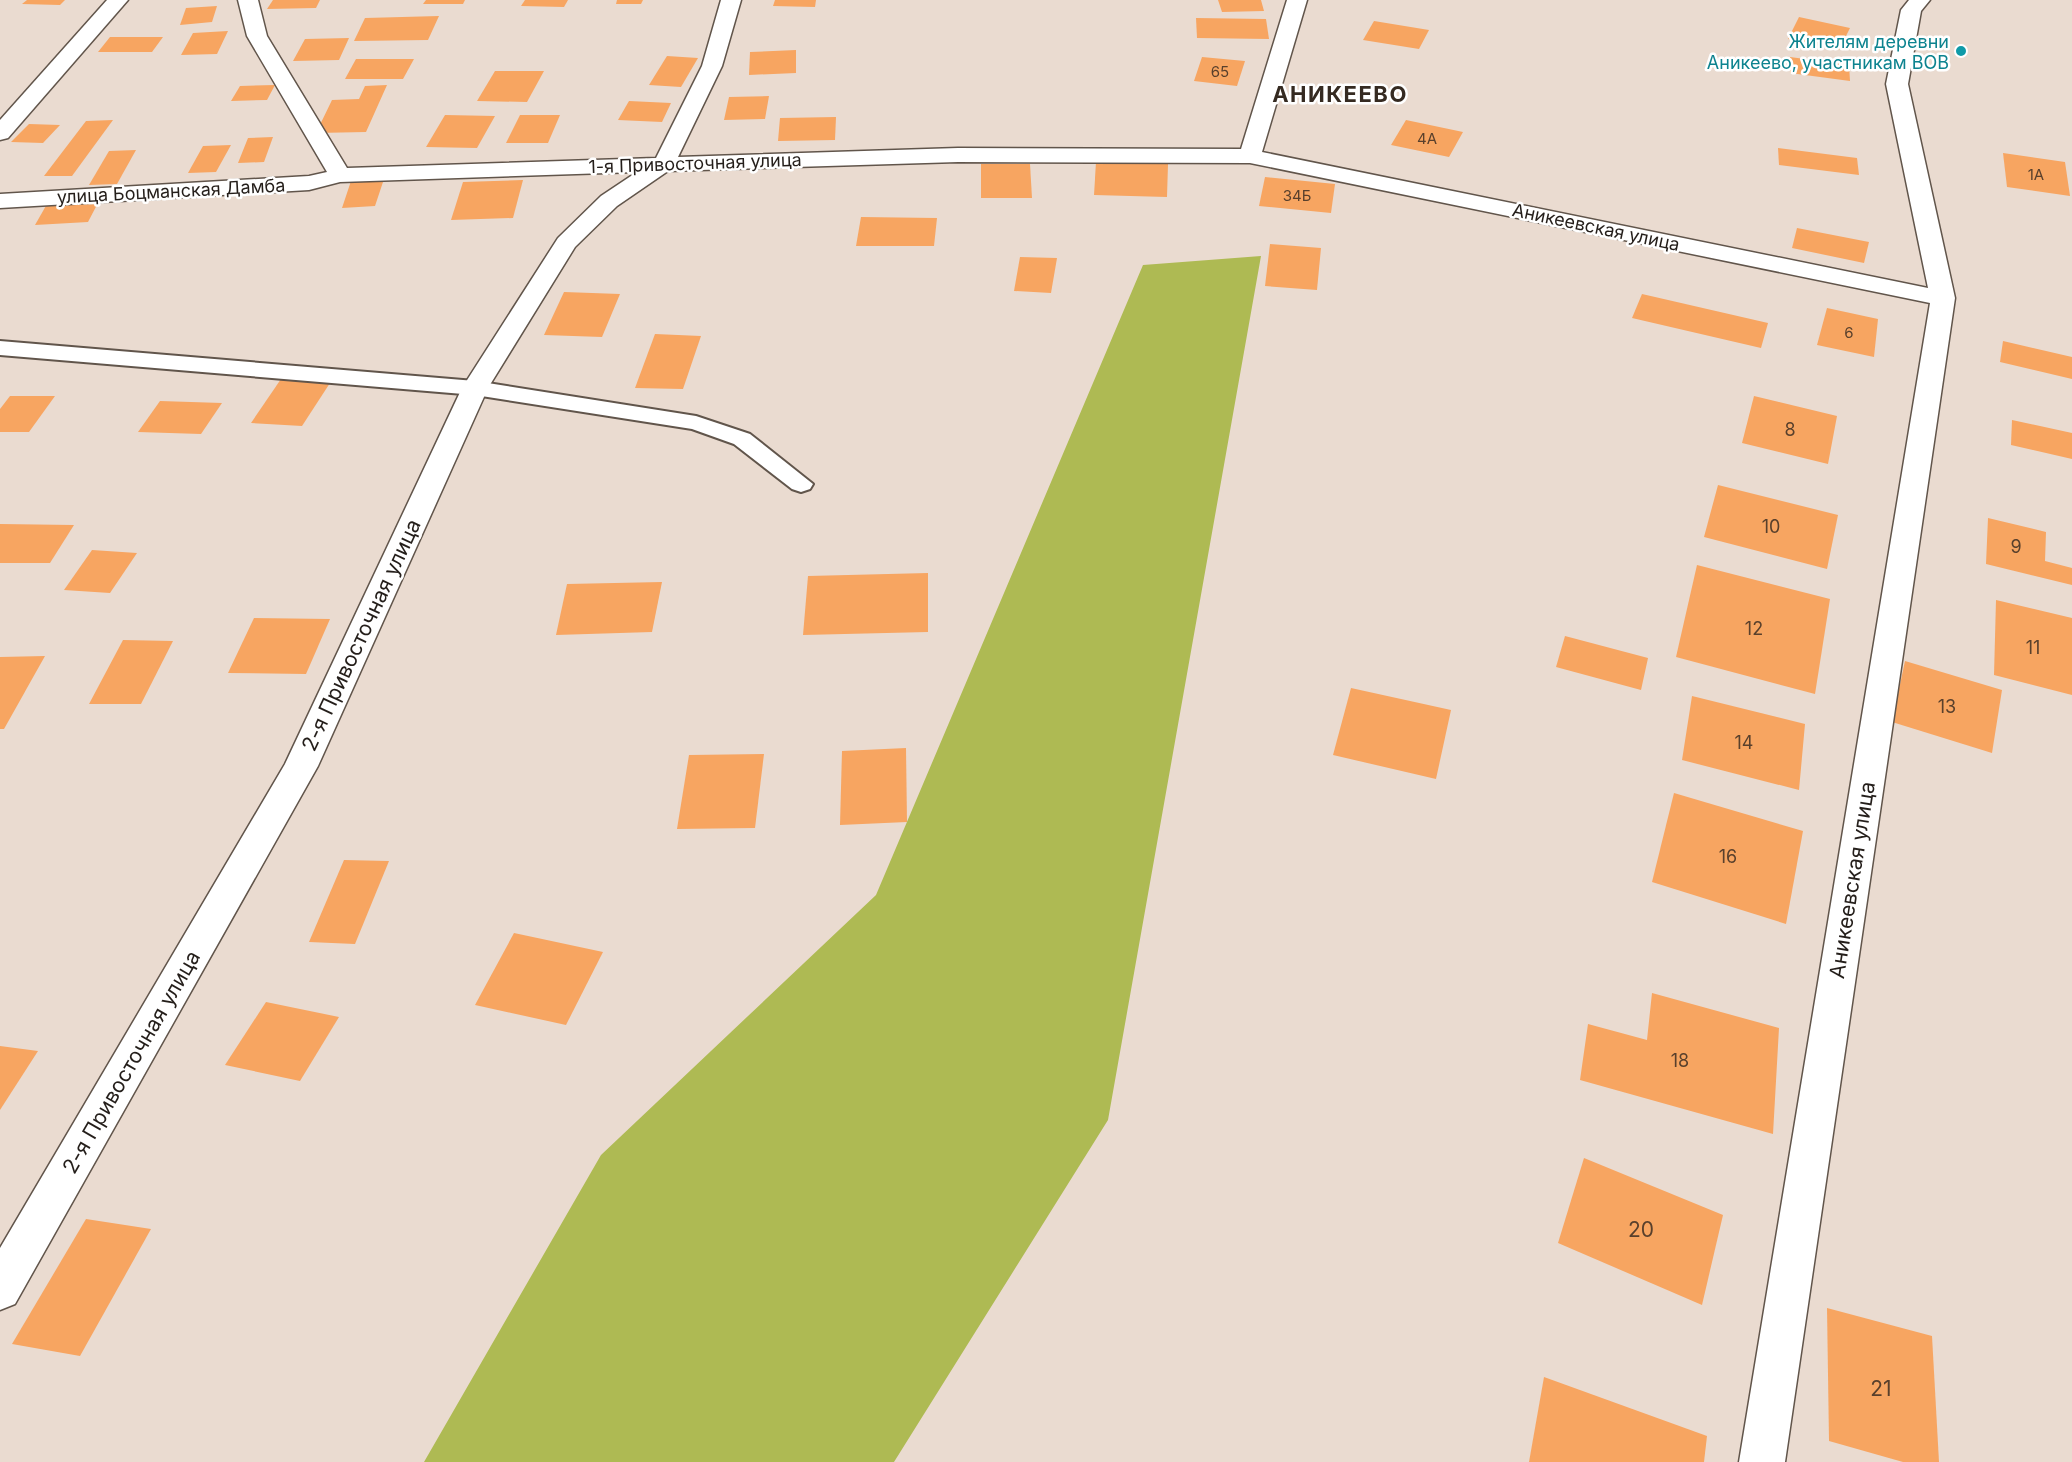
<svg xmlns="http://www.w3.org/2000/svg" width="2072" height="1462" font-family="Inter,sans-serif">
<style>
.forest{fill:#aeba53}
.building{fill:#f7a561}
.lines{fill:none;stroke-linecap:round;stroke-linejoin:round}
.service-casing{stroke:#61554b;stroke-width:4}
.minor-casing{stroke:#61554b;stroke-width:3}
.service{fill:#fff;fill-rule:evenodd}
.minor{fill:#fff;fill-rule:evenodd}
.culture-dot{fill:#0f9aa8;stroke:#fff;stroke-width:2}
.labels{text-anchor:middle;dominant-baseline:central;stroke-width:5;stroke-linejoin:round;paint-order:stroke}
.far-number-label{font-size:15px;fill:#59402c}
.far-culture-label{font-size:18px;fill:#0d838f;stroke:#fff;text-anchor:end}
.far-street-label{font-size:18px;fill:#241e1a;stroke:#fff}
.number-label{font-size:18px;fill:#59402c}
.street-label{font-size:21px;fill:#241e1a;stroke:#fff}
.near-number-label{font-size:21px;fill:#59402c}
.far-district-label{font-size:22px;font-weight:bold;letter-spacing:1.5px;fill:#352a21;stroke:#fff}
</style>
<rect width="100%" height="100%" fill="#eadbd0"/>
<polygon class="forest" points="1261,256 1108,1120 894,1462 424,1462 601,1155 876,895 1143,265"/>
<g class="building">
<polygon points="27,0 65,0 60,5 22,4"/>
<polygon points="273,0 320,0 316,8 267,9"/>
<polygon points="426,0 465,0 463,4 423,4"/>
<polygon points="525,0 568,0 564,7 521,6"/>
<polygon points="617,0 643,0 641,4 616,4"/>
<polygon points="775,0 816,0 815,7 773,6"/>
<polygon points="1218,0 1261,0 1264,11 1222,12"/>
<polygon points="217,6 212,22 180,25 186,8"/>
<polygon points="439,16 428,40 354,41 365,18"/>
<polygon points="1799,17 1850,28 1839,50 1788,39"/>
<polygon points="1196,18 1266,19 1269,39 1197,38"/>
<polygon points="1374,21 1429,30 1419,49 1363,40"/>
<polygon points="228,31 217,54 181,55 193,33"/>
<polygon points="110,37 163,37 152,52 98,52"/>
<polygon points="349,38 339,60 293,61 305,39"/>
<polygon points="796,50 796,73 749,75 750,52"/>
<polygon points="667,56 698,58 681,87 649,85"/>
<polygon points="1202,57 1245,61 1237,86 1194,81"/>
<polygon points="1790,57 1849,65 1850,81 1790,73"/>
<polygon points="356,59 414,59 403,79 345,79"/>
<polygon points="495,71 544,71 527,102 477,101"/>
<polygon points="275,85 267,100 231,101 240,86"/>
<polygon points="387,85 366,132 316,133 332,100 359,99 365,86"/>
<polygon points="769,96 765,119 724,120 729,97"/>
<polygon points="629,101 671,103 662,122 618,120"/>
<polygon points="445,115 495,116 477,148 426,147"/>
<polygon points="520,115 560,115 548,143 506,143"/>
<polygon points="836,117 835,140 778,141 780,118"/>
<polygon points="113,120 72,176 44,176 86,121"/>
<polygon points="1406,120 1463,132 1449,157 1391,145"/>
<polygon points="29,124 60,125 43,143 11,142"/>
<polygon points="273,137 264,162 238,163 248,138"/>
<polygon points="231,145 216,172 188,173 203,146"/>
<polygon points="1778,148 1857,158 1859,175 1779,165"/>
<polygon points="136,150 117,184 89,185 109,151"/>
<polygon points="2003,153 2065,162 2070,196 2007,187"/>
<polygon points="1096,162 1168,164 1167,197 1094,195"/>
<polygon points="981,164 1030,164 1032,198 981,198"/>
<polygon points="1265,177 1335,184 1331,213 1259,206"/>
<polygon points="384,179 375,206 342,208 351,181"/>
<polygon points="523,180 513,218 451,220 463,182"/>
<polygon points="99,201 88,222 35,225 47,204"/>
<polygon points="861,217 937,218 934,246 856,246"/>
<polygon points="1797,228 1869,242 1864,263 1792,248"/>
<polygon points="1270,244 1321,248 1317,290 1265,286"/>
<polygon points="1020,257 1057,258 1051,293 1014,291"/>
<polygon points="564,292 620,294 602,337 544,335"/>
<polygon points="1642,294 1768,323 1761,348 1632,318"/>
<polygon points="1827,308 1878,319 1874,357 1817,345"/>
<polygon points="655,334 701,336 683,389 635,388"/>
<polygon points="2003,341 2072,357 2072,379 2000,362"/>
<polygon points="281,379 330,383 302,426 251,423"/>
<polygon points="10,396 55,396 29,432 0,432 0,409"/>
<polygon points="1754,396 1837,416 1828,464 1742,443"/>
<polygon points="160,401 222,403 201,434 138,432"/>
<polygon points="2012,420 2072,433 2072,459 2011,445"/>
<polygon points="1718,485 1838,515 1827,569 1704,537"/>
<polygon points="1988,518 2046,532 2045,561 2072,568 2072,585 1986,564"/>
<polygon points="0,524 74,525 50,563 0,563"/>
<polygon points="92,550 137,553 110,593 64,590"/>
<polygon points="1697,565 1830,599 1815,694 1676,657"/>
<polygon points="928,573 928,632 803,635 808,576"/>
<polygon points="662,582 652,632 556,635 567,584"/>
<polygon points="1996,600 2072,618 2072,695 1994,675"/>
<polygon points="254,618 330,619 306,674 228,673"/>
<polygon points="1565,636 1648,658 1641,690 1556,667"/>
<polygon points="123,640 173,641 141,704 89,704"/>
<polygon points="45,656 4,729 0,729 0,657"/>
<polygon points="1905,661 2002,690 1992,753 1892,722"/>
<polygon points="1351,688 1451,710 1436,779 1333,755"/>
<polygon points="1692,696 1805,724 1799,790 1682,760"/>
<polygon points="906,748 907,822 840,825 842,751"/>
<polygon points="764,754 755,828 677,829 689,755"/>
<polygon points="1674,793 1803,831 1786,924 1652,882"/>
<polygon points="344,860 389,861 355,944 309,942"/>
<polygon points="514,933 603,952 566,1025 475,1005"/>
<polygon points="1652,993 1779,1028 1773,1134 1580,1080 1588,1024 1647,1040"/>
<polygon points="266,1002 339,1017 300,1081 225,1065"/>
<polygon points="0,1046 38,1051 0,1110"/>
<polygon points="1584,1158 1723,1215 1702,1305 1558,1243"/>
<polygon points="86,1219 151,1229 80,1356 12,1344"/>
<polygon points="1827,1308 1932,1336 1939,1462 1903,1462 1829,1441"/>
<polygon points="1544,1377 1707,1436 1704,1462 1529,1462"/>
</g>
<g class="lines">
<defs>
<polygon id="service" points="0,341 475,381 696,416 750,434 813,484 810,489 801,492 792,489 734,444 692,429 475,395 0,355"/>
<g id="minor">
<polygon points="107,0 128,0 8,138 0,140 0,120"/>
<polygon points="238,0 258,0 267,36 347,168 656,158 702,66 721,0 741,0 722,66 678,157 958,148 1241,149 1287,0 1307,0 1262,152 1928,288 1886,84 1901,10 1909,0 1930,0 1921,11 1908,84 1955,298 1785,1462 1739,1462 1930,303 1250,163 958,162 668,171 617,206 575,247 488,388 318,766 15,1304 0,1310 0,1248 285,764 462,388 558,238 601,196 637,172 340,182 309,190 0,208 0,194 309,176 327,172 247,36"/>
</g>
</defs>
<use href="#service" class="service-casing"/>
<use href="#minor" class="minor-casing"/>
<use href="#service" class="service"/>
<use href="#minor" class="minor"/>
</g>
<circle class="culture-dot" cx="1961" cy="51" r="6"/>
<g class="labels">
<g class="far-number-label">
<text x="1220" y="71">65</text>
<text x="1427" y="138">4А</text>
<text x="2036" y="174">1А</text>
<text x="1297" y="195">34Б</text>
<text x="1849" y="332">6</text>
</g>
<g class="far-culture-label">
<text x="1949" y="41">Жителям деревни<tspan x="1949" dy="21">Аникеево, участникам ВОВ</tspan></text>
</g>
<g class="far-street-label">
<text transform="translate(695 163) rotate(-2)">1-я Привосточная улица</text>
<text transform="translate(171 191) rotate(-3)">улица Боцманская Дамба</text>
<text transform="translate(1596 227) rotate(12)">Аникеевская улица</text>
</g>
<g class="number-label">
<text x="1790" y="429">8</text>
<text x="1771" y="526">10</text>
<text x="2016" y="546">9</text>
<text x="1754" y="628">12</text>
<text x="2033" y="647">11</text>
<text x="1947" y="706">13</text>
<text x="1744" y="742">14</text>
<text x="1728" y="856">16</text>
<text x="1680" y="1060">18</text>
</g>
<g class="street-label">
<text transform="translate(361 635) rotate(-65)">2-я Привосточная улица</text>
<text transform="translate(1852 880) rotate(-81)">Аникеевская улица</text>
<text transform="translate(131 1062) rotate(-60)">2-я Привосточная улица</text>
</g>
<g class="near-number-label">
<text x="1641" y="1229">20</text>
<text x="1881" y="1388">21</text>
</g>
<g class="far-district-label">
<text x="1340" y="94">АНИКЕЕВО</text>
</g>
</g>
</svg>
